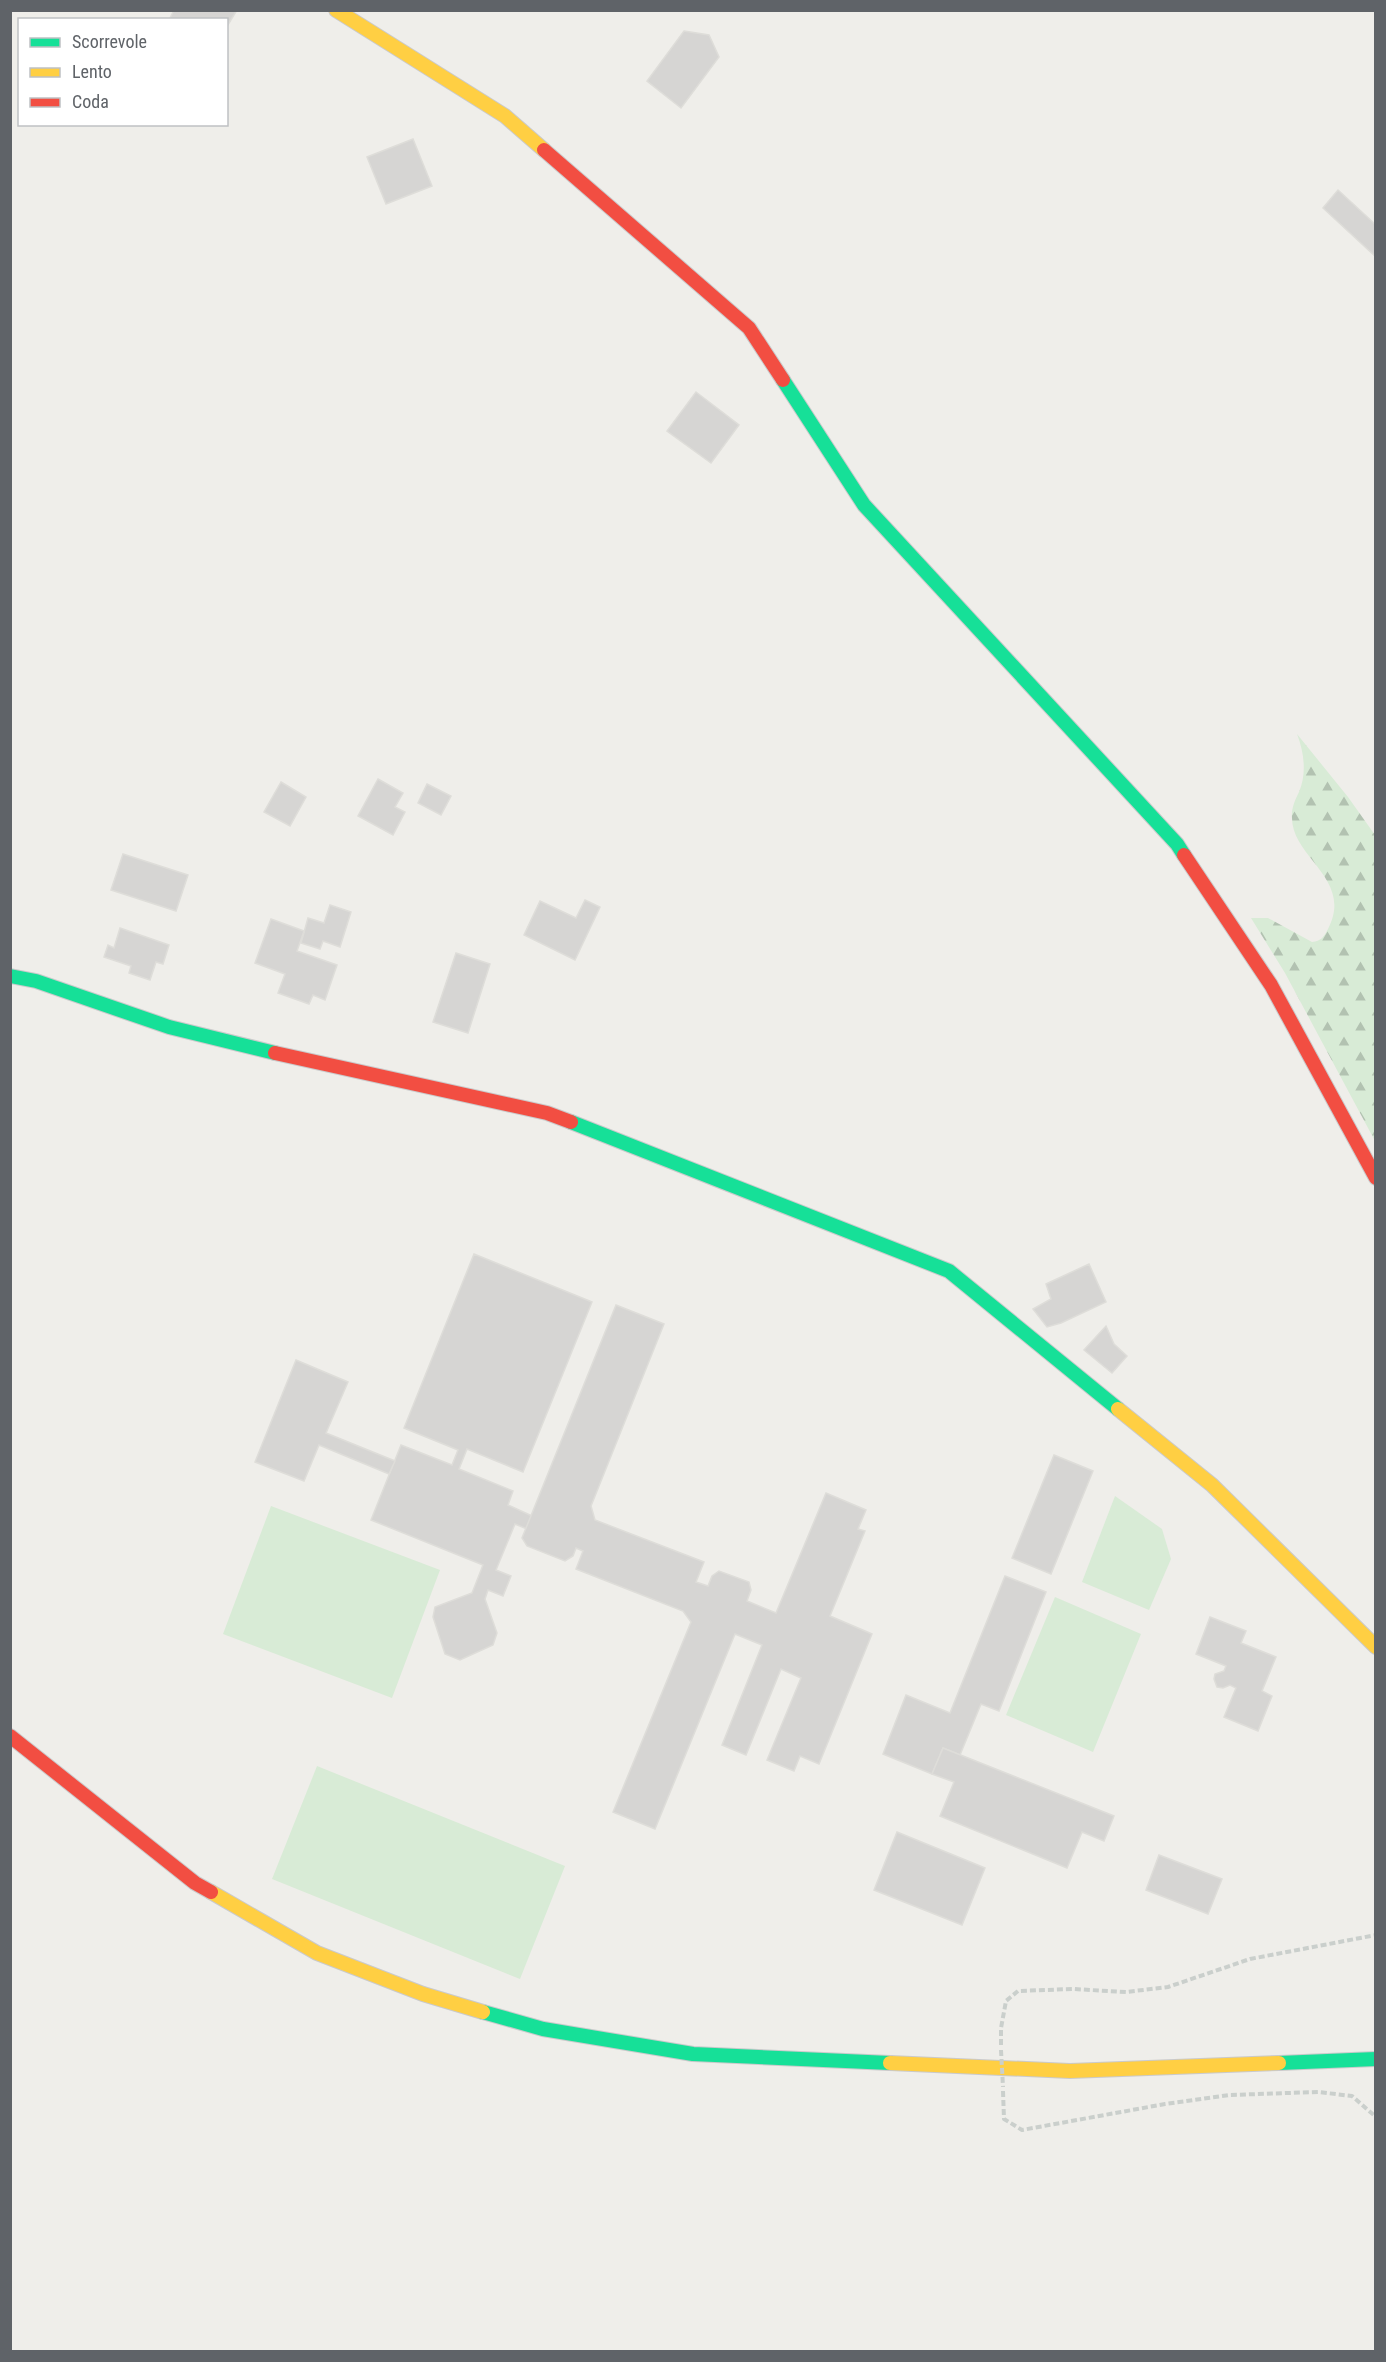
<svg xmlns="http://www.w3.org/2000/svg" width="1386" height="2362" font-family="'Roboto Condensed',sans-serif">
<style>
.green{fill:#d8ebd6}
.forest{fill:url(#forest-firs)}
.building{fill:#d6d5d3;stroke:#deddd9;stroke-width:1.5}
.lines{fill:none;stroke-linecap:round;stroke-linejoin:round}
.fast-casing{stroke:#cacacb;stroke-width:16}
.slow-casing{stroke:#cacacb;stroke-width:16}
.jam-casing{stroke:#cacacb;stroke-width:16}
.path{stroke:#cacfcc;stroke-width:4;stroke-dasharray:6 3;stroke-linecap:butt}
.fast{stroke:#16e098;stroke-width:14}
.slow{stroke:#ffcf43;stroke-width:14}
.jam{stroke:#f24e42;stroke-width:14}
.path-bridge{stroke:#cacfcc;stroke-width:4;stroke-dasharray:6 3;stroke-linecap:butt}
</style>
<defs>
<pattern id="forest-firs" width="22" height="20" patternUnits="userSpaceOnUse" patternTransform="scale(1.5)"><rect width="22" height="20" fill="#d8ebd6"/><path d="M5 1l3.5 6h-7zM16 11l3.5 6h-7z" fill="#b2c2b1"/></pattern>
</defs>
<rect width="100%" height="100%" fill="#efeeea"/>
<g class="green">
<polygon points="1115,1496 1162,1529 1171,1559 1149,1610 1082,1582"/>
<polygon points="271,1506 440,1570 392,1698 223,1634"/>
<polygon points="1055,1597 1141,1634 1093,1752 1006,1715"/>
<polygon points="317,1766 565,1866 520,1979 272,1879"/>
</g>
<path class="forest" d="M1297 734 1348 797 1375 835V1141L1285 973 1251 918H1268L1312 942C1321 941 1324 937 1328 929 1354 879 1292 858 1292 818 1291 809 1295 800 1299 792 1307 773 1304 752 1297 734Z"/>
<g class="building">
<polygon points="174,10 237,10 226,28 226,20 172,20 170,18"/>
<polygon points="684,31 709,35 719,57 681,108 647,81"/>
<polygon points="413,139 432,186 386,204 367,157"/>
<polygon points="1338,190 1376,225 1376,257 1323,208"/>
<polygon points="696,392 739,425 711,463 667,431"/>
<polygon points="378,779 403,793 395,807 405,812 393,835 358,816"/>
<polygon points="281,782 306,797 290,826 264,812"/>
<polygon points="427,784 451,796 441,815 418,803"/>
<polygon points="123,854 188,875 176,911 111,890"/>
<polygon points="585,900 600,907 575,960 524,935 540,901 576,918"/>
<polygon points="330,905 351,912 340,947 323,941 320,949 301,943 308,918 324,923"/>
<polygon points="271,919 304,931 297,951 337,965 325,1000 313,995 309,1004 278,993 285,974 255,963"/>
<polygon points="120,928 169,945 163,964 156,962 150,980 129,973 131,966 104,957 108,945 114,948"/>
<polygon points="456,953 490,964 468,1033 433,1022"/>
<polygon points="474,1254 592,1302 523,1472 467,1449 459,1469 513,1491 508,1505 532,1516 527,1529 515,1524 496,1570 511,1576 503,1596 488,1590 485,1599 497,1633 493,1645 460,1660 445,1654 433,1617 435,1607 472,1593 483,1565 371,1520 401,1445 452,1465 458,1450 404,1428"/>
<polygon points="1089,1264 1106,1302 1061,1323 1047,1327 1033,1309 1051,1299 1046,1284"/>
<polygon points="616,1305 664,1324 591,1506 595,1520 704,1562 696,1582 708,1586 712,1576 719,1571 749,1582 751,1590 747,1601 776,1613 826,1493 866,1510 858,1529 865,1531 830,1616 872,1634 819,1764 800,1756 794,1771 767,1760 801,1678 781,1669 746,1755 722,1745 762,1645 735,1634 655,1829 613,1812 691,1622 683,1611 576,1569 583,1551 576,1548 573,1556 565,1561 527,1546 522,1538"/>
<polygon points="1106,1326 1114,1344 1127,1356 1112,1373 1084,1350"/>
<polygon points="296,1360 348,1382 326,1433 395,1461 389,1474 319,1445 304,1481 255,1462"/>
<polygon points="1054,1455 1093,1471 1051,1574 1012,1558"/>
<polygon points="1005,1576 1046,1592 999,1711 981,1704 960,1755 943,1748 932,1774 883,1754 906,1695 950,1713"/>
<polygon points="1210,1617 1246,1631 1241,1643 1276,1657 1262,1691 1272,1696 1258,1731 1224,1717 1236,1688 1230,1685 1223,1688 1217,1687 1214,1679 1215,1674 1224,1671 1226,1666 1196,1654"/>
<polygon points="943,1748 1114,1816 1104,1841 1082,1832 1067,1868 940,1816 954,1782 932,1774"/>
<polygon points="897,1832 985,1868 962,1925 874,1890"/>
<polygon points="1159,1855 1222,1879 1208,1914 1146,1890"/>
</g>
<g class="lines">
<defs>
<g id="fast">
<polyline points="783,380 864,505 1177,844 1184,855"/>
<polyline points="10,976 36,981 169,1027 275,1053"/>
<polyline points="571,1122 949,1271 1118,1409"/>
<polyline points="483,2012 543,2029 693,2054 890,2063"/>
<polyline points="1279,2063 1376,2059"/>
</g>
<g id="slow">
<polyline points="336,10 505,116 544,150"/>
<polyline points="1118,1409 1212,1485 1376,1647"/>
<polyline points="211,1892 317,1953 423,1994 483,2012"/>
<polyline points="890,2063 1070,2071 1279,2063"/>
</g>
<g id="jam">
<polyline points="544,150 749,328 783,380"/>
<polyline points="1184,855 1271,985 1376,1178"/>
<polyline points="275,1053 547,1113 571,1122"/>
<polyline points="10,1736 195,1883 211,1892"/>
</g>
</defs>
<use href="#fast" class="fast-casing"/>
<use href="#slow" class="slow-casing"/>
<use href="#jam" class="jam-casing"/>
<g class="path">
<polyline points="1001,2045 1001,2028 1006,2001 1018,1991 1073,1989 1126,1992 1168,1987 1250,1959 1376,1935"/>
<polyline points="1003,2091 1004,2119 1022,2130 1165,2104 1229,2095 1318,2092 1352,2096 1376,2117"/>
</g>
<use href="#fast" class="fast"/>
<use href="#slow" class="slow"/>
<use href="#jam" class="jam"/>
<polyline class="path-bridge" points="1001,2050 1003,2087"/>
</g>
<rect width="1386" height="2362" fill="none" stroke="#5f6368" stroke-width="24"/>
<rect x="18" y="18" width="210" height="108" fill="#ffffff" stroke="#bfc1c3" stroke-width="1.5"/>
<rect x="30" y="38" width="30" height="9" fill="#16e098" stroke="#bfc1c3" stroke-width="1.5"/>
<text x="72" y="48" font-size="18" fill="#5f6368">Scorrevole</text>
<rect x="30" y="68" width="30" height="9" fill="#ffcf43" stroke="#bfc1c3" stroke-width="1.5"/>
<text x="72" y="78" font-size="18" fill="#5f6368">Lento</text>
<rect x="30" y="98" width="30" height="9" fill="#f24e42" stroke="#bfc1c3" stroke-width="1.5"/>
<text x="72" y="108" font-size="18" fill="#5f6368">Coda</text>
</svg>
